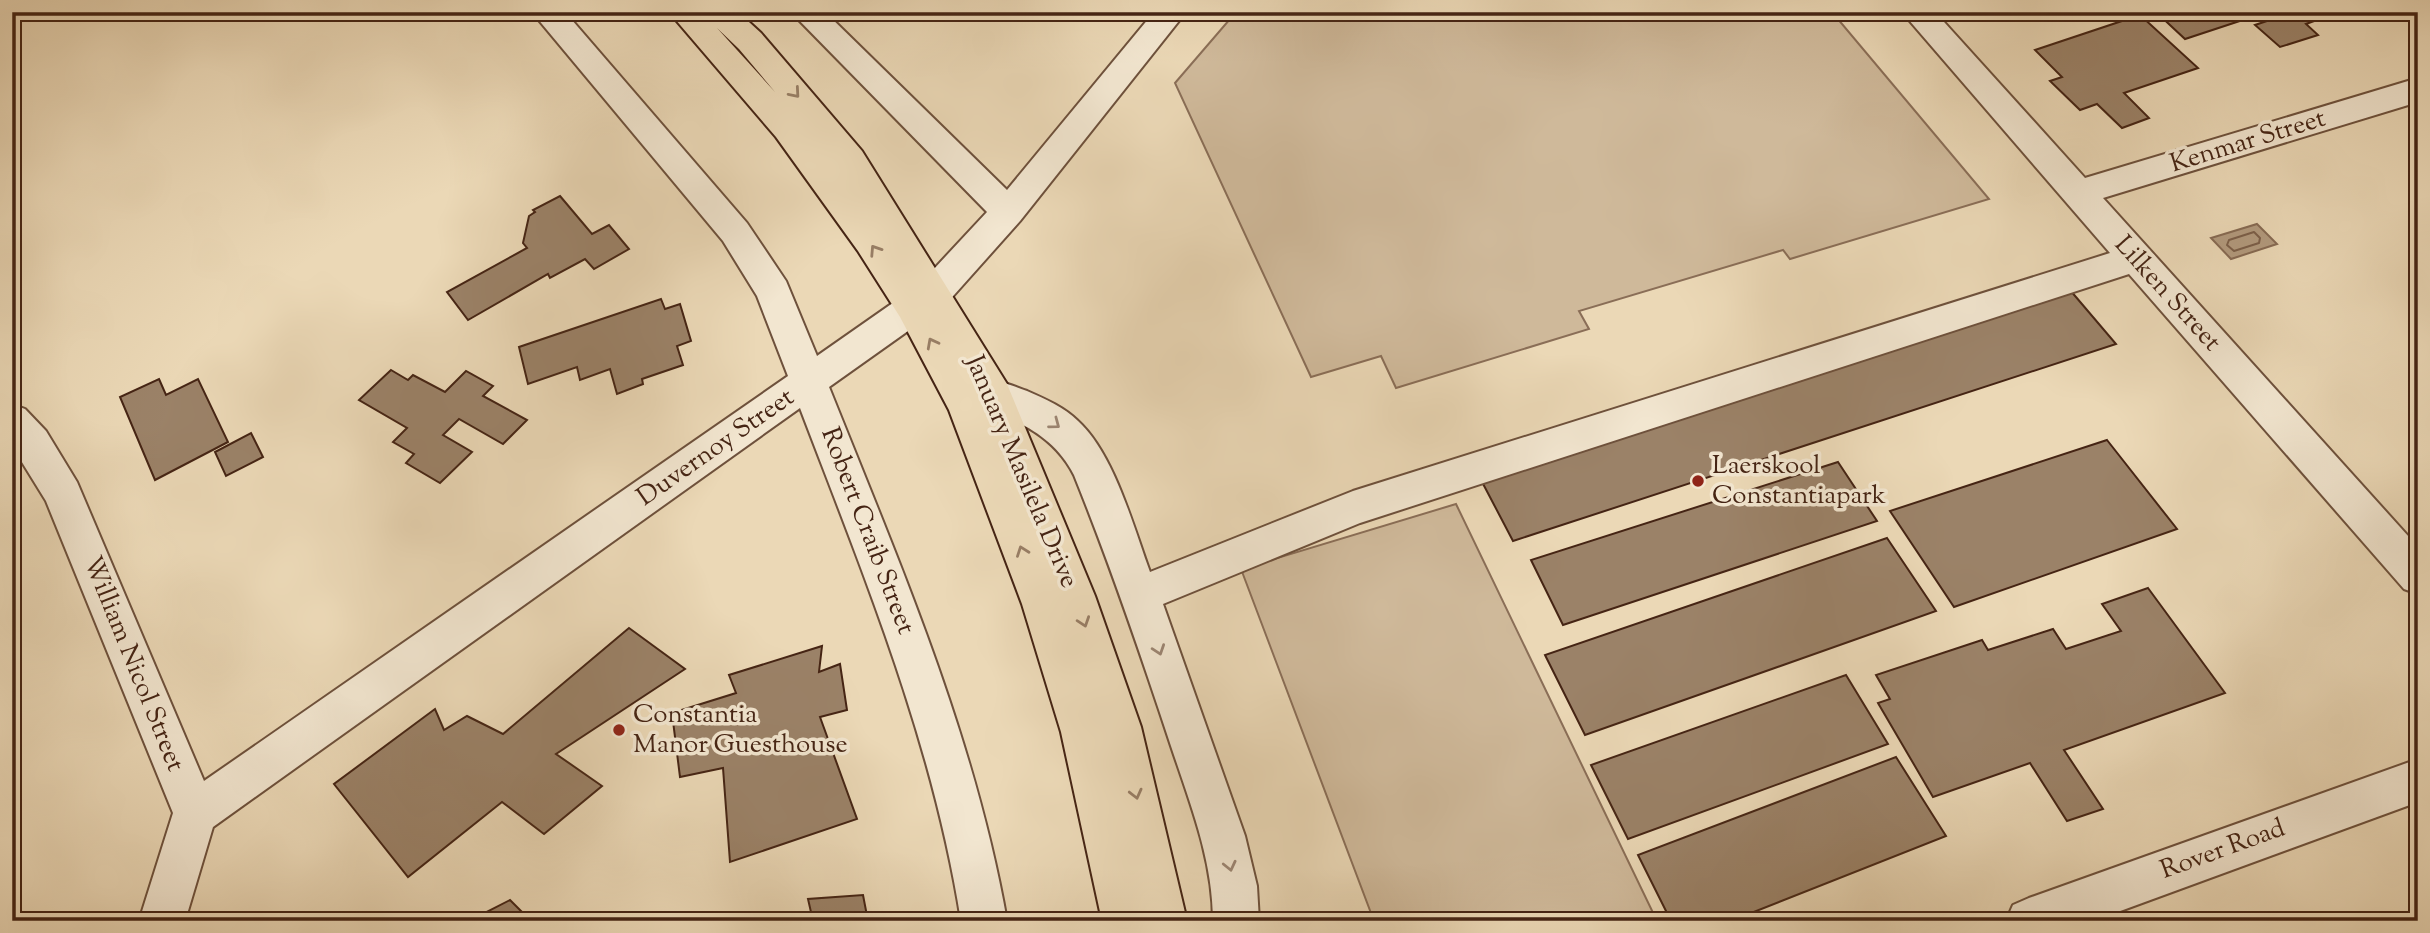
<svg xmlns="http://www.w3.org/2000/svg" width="2430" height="933" font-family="'Sorts Mill Goudy',serif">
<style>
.green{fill:#cfb99a;stroke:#8a6e57;stroke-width:2}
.water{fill:#b39b7f;stroke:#876b54;stroke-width:2}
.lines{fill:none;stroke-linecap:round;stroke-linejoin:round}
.shore{stroke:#7c604a;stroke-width:2}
.building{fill:#9b8268;stroke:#452414;stroke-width:2}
.minor-casing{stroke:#6e513c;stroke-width:4}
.major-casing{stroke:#452414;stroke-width:4}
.minor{fill:#f2e6d0;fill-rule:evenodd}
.major{fill:#ebd8b6;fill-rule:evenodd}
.oneway{stroke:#987e65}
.oneway2{stroke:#9c8572}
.poi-dot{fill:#8f2418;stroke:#f2e6d0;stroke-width:2.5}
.labels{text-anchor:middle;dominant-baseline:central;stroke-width:7;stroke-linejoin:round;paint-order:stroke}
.street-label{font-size:26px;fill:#452414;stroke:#f2e6d0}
.poi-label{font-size:26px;fill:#452414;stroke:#f2e6d0;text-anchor:start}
</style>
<rect width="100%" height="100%" fill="#ebd8b6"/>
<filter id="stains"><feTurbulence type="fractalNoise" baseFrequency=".00286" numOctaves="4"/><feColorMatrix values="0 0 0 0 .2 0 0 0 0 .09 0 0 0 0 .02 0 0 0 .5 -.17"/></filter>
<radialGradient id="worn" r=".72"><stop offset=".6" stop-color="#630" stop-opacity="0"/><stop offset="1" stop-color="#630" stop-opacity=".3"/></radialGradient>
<g class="green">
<polygon points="1236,12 1832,12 1989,199 1790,259 1783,250 1579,311 1589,329 1396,388 1381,356 1311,377 1175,83"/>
<polygon points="1456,504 1657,921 1374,921 1241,569"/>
</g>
<polygon class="water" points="2257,224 2277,244 2231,259 2211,238"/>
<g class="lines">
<polygon class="shore" points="2254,232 2260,238 2259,243 2234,251 2227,245 2229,240"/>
</g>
<g class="building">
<polygon points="2156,12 2267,12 2185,39"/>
<polygon points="2294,12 2312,12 2320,19 2306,24 2318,35 2280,47 2255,25"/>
<polygon points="2140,15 2198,68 2124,93 2149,118 2122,128 2097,104 2080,110 2050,81 2062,77 2035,50"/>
<polygon points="560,196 592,234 609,225 629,249 594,269 585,259 550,278 548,274 468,320 447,292 527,248 523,243 529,216 535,212 533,210"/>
<polygon points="2070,290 2116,344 1513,541 1480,478"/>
<polygon points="661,299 665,309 680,304 691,341 677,346 683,365 642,379 643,384 617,394 610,369 580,380 577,367 528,384 519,347"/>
<polygon points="391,370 408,380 413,375 445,392 466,371 493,386 483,396 527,420 503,444 459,419 443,435 472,452 440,483 406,463 414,454 393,442 407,428 359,400"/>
<polygon points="159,379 166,395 198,379 228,442 155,480 120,397"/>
<polygon points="251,433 263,457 226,476 215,452"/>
<polygon points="2107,440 2177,529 1954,607 1890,511"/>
<polygon points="1838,462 1877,521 1563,625 1531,560"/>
<polygon points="1887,538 1936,611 1585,735 1545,655"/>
<polygon points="2148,588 2225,693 2064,750 2103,809 2067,821 2030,763 1933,797 1878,703 1890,699 1876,675 1982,640 1988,650 2053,629 2066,649 2121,631 2102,604"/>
<polygon points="629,628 685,669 556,754 602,786 544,834 502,802 408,877 334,784 435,709 444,730 467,716 503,734"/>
<polygon points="822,646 819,672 840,664 847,710 820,717 857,819 730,862 723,768 680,777 672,713 736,693 729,675"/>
<polygon points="1846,675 1888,744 1628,839 1591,765"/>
<polygon points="1896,757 1946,836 1731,921 1671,921 1638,855"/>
<polygon points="863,895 868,921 813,921 808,899"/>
<polygon points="510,900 531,921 469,921"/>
</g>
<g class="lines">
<defs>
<g id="minor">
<path d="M532 12H565L747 223 786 281 817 356 920 284 987 212 791 12H825L1007 190 1154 12H1186L1020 221 946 304 829 387C899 562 974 734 1007 921H961C933 742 864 576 800 408L213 827 185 921H139L173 813 46 501 12 446V404L25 409 46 431 77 482 204 781 788 376 757 296 723 241Z"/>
<path d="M1902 12H1935L2085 178 2418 78V102L2103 198 2418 547V594L2404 589 2129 274 1360 523 1163 604 1245 836 1257 886 1259 921H1213C1213 860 1190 803 1171 746 1141 655 1110 564 1074 475 1054 436 1020 422 981 406L975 395 981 384C998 378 1010 385 1027 391 1045 399 1064 407 1078 421 1114 454 1133 526 1150 572L1353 491 2110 253Z"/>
<polygon points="2418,759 2418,802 2093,921 2006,921 2013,905 2029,898"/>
</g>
<path id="major" d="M669 12H738L761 33 862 151 1007 384 1095 596 1141 727 1187 921H1102L1061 732 1022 604 949 410 900 317 858 251 776 137ZM717 28 739 49 775 92Z"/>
</defs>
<use href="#minor" class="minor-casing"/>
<use href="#major" class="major-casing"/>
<use href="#minor" class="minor"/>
<use href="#major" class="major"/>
</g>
<defs><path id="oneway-chevron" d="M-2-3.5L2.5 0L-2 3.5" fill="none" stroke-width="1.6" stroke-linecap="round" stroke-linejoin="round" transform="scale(1.75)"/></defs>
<g class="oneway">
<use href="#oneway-chevron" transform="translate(795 93) rotate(49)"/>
<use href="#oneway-chevron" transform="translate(875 250) rotate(-123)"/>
<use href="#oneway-chevron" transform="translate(932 343) rotate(-118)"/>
<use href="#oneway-chevron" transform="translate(1022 551) rotate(-110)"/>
<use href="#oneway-chevron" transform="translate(1084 622) rotate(71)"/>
<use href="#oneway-chevron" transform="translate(1136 794) rotate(76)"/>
</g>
<g class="oneway2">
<use href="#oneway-chevron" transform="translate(1055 424) rotate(37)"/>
<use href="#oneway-chevron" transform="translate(1159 650) rotate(71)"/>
<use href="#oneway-chevron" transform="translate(1230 866) rotate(77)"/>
</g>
<g class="poi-dot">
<circle cx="1698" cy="481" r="7"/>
<circle cx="619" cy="730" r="7"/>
</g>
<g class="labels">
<g class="street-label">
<text transform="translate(2248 142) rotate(-17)">Kenmar Street</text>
<text transform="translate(2167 294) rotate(48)">Lilken Street</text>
<text transform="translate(716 448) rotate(-35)">Duvernoy Street</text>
<text transform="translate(1021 472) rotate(67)">January Masilela Drive</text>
<text transform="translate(867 531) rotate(69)">Robert Craib Street</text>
<text transform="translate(133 664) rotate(68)">William Nicol Street</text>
<text transform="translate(2223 850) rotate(-20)">Rover Road</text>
</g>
<g class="poi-label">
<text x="1712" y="466">Laerskool<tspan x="1712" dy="30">Constantiapark</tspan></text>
<text x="633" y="715">Constantia<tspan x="633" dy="30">Manor Guesthouse</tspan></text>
</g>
</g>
<rect width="2430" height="933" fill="none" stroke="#ebd8b6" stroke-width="42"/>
<rect x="14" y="14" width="2402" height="905" fill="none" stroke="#452414" stroke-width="3.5"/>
<rect x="21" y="21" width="2388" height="891" fill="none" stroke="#452414" stroke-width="2"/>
<rect width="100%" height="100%" filter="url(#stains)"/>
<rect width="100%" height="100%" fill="url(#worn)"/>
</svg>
